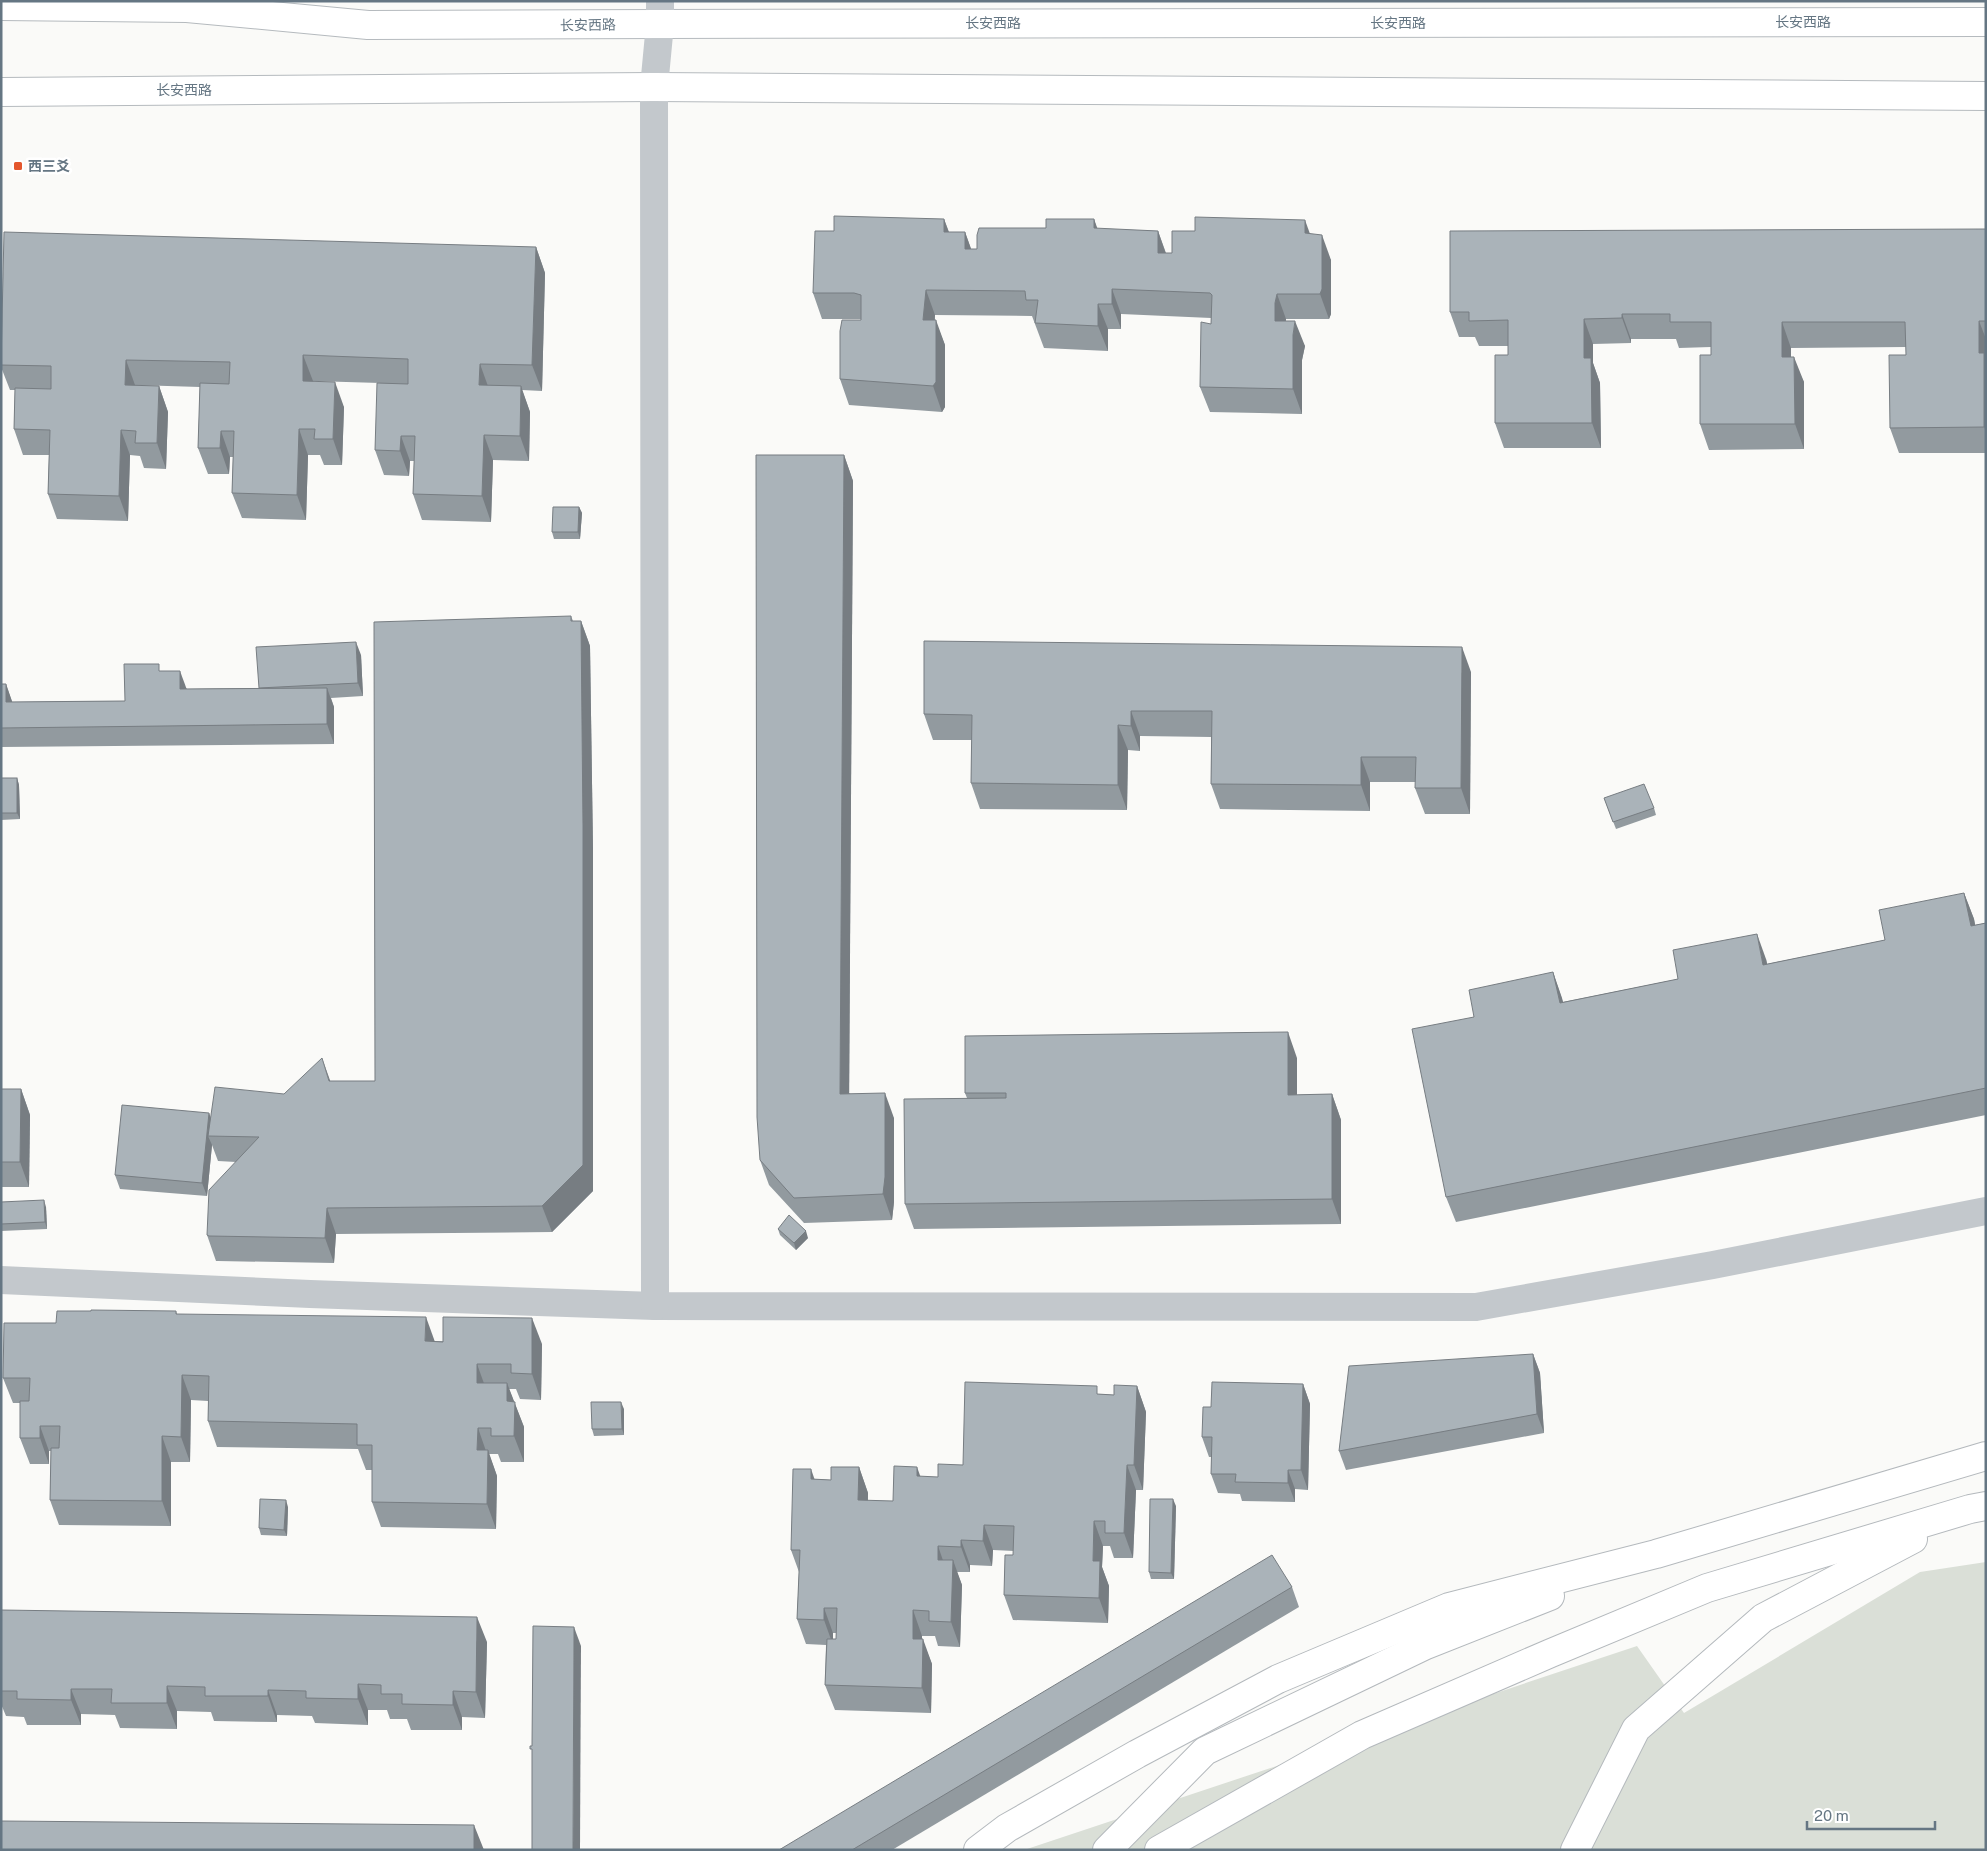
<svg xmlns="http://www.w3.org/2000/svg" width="1987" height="1851" font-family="'Public Sans','Noto Sans SC',sans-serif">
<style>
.green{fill:#dadfd7}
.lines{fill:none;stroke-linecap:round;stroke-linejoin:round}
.major-casing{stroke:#b5babe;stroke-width:30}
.highway-casing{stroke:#b4b9bd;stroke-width:30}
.minor{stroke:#c3c8cc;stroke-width:28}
.major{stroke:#fff;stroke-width:28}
.highway{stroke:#fff;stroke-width:28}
.wall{fill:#929a9f;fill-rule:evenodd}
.shaded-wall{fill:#777d82}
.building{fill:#aab3b9;stroke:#777d82}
.poi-dot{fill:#e4572e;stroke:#fff;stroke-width:2}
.labels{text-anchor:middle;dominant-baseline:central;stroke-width:5;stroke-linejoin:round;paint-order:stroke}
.street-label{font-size:14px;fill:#657683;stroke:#fff}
.poi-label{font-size:14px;font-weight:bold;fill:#657683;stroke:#fff;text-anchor:start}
</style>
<rect width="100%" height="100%" fill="#fafaf8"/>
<polygon class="green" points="1986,1562 1986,1850 1024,1850 1637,1646 1684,1713 1920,1572"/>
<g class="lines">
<defs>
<g id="major">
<polyline points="1,6 187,8 368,25 660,24 1986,22"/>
<polyline points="1,92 654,87 1986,96"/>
</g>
<g id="highway">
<polyline points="978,1850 1007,1828 1137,1754 1278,1679 1449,1607 1656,1554 1986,1456"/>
<polyline points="1107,1850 1205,1751 1426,1645 1550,1596"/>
<polyline points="1159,1850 1362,1735 1551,1653 1707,1588 1970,1509 1986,1506"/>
<polyline points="1575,1850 1636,1729 1763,1618 1913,1539"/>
</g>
</defs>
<use href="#major" class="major-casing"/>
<use href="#highway" class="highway-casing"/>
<g class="minor">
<polyline points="1,1280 310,1294 655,1306 1476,1307 1713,1265 1986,1211"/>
<polyline points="655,1306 654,87 660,24 660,1"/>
</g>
<use href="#major" class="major"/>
<use href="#highway" class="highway"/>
</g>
<g class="wall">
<polygon points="944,219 949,232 965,232 971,249 977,249 1046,228 1094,219 1097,229 1158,231 1166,253 1172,253 1310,233 1331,260 1331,314 1329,319 1286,319 1286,321 1305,346 1302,360 1302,414 1210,412 1200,387 1211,324 1211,318 1121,314 1121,329 1108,329 1108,351 1044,348 1032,316 935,315 935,320 945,345 945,407 942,412 849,405 840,379 861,319 822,319 813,293 834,231"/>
<polygon points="1986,229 1986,453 1899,453 1890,428 1906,355 1906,347 1791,348 1791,357 1804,382 1804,449 1709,450 1700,424 1711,355 1711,347 1679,348 1676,339 1631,339 1631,343 1593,344 1593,363 1600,383 1601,448 1504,448 1495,423 1508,355 1508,346 1479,346 1475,337 1459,337 1450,312"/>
<polygon points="536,247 545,273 542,391 522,390 530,412 529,461 493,460 491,522 422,520 413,494 414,461 410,461 409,476 384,475 375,450 380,383 313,381 344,407 342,465 324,465 320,455 308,455 306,520 242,518 232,493 233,457 230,457 229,474 208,474 198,448 200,387 135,385 159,386 168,412 166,469 144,468 140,456 130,455 128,521 57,519 48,494 49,455 23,455 14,429 15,390 10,390 1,367 1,334"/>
<polygon points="844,455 853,481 849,1093 894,1118 894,1202 892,1220 804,1223 769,1185 760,1160"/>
<polygon points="579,507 582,513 580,539 554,539 552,532"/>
<polygon points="571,616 573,621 581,621 590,646 593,850 593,1191 552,1232 336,1234 334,1263 218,1261 216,1261 207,1235 236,1162 218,1161 212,1145 207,1196 120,1189 115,1175 209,1113 211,1119 284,1094 331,1081 375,1081"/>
<polygon points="361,655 363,696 331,698 334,707 334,744 1,747 1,684 6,684 12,702 125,701 162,671 187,689 259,688"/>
<polygon points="1471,672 1470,814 1425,814 1415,788 1416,782 1370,782 1370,811 1220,809 1211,784 1211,737 1140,736 1140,751 1128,750 1127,810 980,809 971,783 972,740 933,740 924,714"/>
<polygon points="1,778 17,778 19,785 20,819 1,820"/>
<polygon points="1604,798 1654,808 1656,815 1616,829"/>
<polygon points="1964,893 1974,919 1975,925 1986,923 1986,1115 1456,1222 1446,1197 1474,1017 1553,972 1563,1002 1678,979 1766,959 1767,964 1885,940"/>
<polygon points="1297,1058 1297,1095 1332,1094 1341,1120 1341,1224 914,1229 905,1204 967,1098 965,1093"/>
<polygon points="1,1089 21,1089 30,1115 29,1187 1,1187"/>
<polygon points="1,1202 46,1207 47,1229 1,1231"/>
<polygon points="778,1229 808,1238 796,1250 780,1235"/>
<polygon points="176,1311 177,1314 435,1341 542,1344 541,1400 520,1399 516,1389 509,1389 524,1427 524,1462 501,1462 498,1454 489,1454 497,1476 496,1529 381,1527 372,1502 372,1470 366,1470 358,1449 217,1447 208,1421 208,1401 191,1400 190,1462 171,1462 171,1526 59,1525 50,1500 51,1451 49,1451 49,1464 30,1464 20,1438 20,1403 13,1403 3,1378 56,1323"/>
<polygon points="1533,1354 1540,1373 1544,1433 1346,1470 1339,1451"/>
<polygon points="1303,1384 1310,1404 1308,1490 1295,1489 1295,1502 1242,1501 1240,1494 1218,1493 1211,1474 1212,1457 1209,1457 1202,1437 1211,1407"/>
<path d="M1137 1386 1146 1412 1143 1490H1136L1133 1558H1114L1110 1546H1103L1102 1567 1109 1586 1108 1623 1013 1620 1004 1595 1013 1555 1014 1551 993 1550 992 1566 970 1565V1572H957L962 1585 960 1647 938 1646 935 1636H922V1639L932 1664 931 1713 835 1710 825 1685 826 1645 806 1644 797 1619 799 1572 791 1550 814 1479 831 1480 859 1467 868 1493V1501H893L920 1477H938L963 1465 1100 1394 1114 1395ZM833 1633H836V1639H833Z"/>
<polygon points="624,1409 624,1435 594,1436 592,1429"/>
<polygon points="1176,1506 1174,1579 1151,1579 1149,1572"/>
<polygon points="288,1507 287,1536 261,1535 259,1528"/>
<polygon points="1292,1587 1299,1607 892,1850 779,1850"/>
<polygon points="1,1610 487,1642 485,1718 462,1717 462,1730 411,1730 407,1719 390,1719 387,1710 368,1710 368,1725 315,1723 312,1716 277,1715 277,1722 214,1721 211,1712 177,1711 177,1729 120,1728 115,1715 81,1714 81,1725 27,1725 24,1717 6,1716 1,1704"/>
</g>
<g class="shaded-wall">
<polygon points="944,219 953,244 944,232"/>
<polygon points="1094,219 1103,244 1094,228"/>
<polygon points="1305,220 1314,245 1305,233"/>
<polygon points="1158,231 1167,257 1158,253"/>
<polygon points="965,232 974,257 965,249"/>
<polygon points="1322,235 1331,260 1331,314 1329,319 1320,294"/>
<polygon points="536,247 545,273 542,391 532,365"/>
<polygon points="1112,289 1121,314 1121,329 1112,304"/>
<polygon points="926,290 935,315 932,345 923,320"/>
<polygon points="1277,294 1286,319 1285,328 1275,321 1275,303"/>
<polygon points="1098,304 1108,329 1108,351 1098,326"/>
<polygon points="1622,314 1631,339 1631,343 1622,318"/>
<polygon points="1584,319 1593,344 1593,363 1600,383 1601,448 1592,423 1584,358"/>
<polygon points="936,320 945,345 945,407 942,412 933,386"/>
<polygon points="1295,321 1305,346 1302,360 1302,414 1293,389 1293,335"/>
<polygon points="1979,321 1986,339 1986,431 1984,427 1979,353"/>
<polygon points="1782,322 1791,348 1791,382 1782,357"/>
<polygon points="303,355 313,381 312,406 303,381"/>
<polygon points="1794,357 1804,382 1804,449 1795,424"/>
<polygon points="126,360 135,385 134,410 125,385"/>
<polygon points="480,364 489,389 479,385"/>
<polygon points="335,382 344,407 342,465 333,439"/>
<polygon points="159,386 168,412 166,469 157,443"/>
<polygon points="521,386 530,412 529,461 520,436"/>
<polygon points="299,429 308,455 306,520 297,495"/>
<polygon points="121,430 130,455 128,521 119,496"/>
<polygon points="221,431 230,457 229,474 220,448"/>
<polygon points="484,435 493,460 491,522 482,496"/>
<polygon points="401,436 410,461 409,476 400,451"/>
<polygon points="844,455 853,481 849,1119 840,1094"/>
<polygon points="579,507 582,513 580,539 578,532"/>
<polygon points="581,621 590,646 593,850 593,1191 552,1232 542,1206"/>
<polygon points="356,642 361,655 363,696 358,683"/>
<polygon points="1462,647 1471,672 1470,814 1461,788"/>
<polygon points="180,671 187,690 180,689"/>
<polygon points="6,684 13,704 6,702"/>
<polygon points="327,688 334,707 334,744 327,724"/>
<polygon points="1131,711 1140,736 1140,751 1131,726"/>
<polygon points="1118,725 1128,750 1127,810 1118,785"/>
<polygon points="1361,757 1370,782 1370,811 1361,785"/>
<polygon points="17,778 19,785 20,819 17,813"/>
<polygon points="1964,893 1974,919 1980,951 1971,926"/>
<polygon points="1757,934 1766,959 1773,990 1763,965"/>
<polygon points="1553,972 1562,998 1569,1028 1560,1003"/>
<polygon points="1288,1032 1297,1058 1297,1120 1288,1095"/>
<polygon points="322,1058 331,1083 329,1081"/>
<polygon points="21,1089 30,1115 29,1187 20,1162"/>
<polygon points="885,1093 894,1118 894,1202 892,1220 883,1194"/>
<polygon points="1332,1094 1341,1120 1341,1224 1332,1199"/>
<polygon points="209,1113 214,1127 208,1136 212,1145 207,1196 202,1183"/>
<polygon points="44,1200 46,1207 47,1229 45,1222"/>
<polygon points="327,1208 336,1234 334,1263 325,1238"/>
<polygon points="806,1231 808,1238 796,1250 794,1243"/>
<polygon points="426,1317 435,1342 425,1341"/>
<polygon points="532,1318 542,1344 541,1400 532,1374"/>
<polygon points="1533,1354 1540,1373 1544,1433 1537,1414"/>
<polygon points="477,1364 486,1389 477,1383"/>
<polygon points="182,1375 191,1400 190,1462 181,1437"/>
<polygon points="507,1383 524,1427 524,1462 514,1436 507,1401"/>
<polygon points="1303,1384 1310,1404 1308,1490 1301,1470"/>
<polygon points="1137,1386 1146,1412 1143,1490 1134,1465"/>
<polygon points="621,1402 624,1409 624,1435 622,1429"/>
<polygon points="40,1426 49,1451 49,1464 40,1438"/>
<polygon points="478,1428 487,1454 477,1450"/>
<polygon points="162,1436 171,1462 171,1526 162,1501"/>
<polygon points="488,1450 497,1476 496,1529 487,1504"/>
<polygon points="1127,1465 1136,1490 1133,1558 1124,1533"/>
<polygon points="859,1467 868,1493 867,1526 858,1500"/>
<polygon points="917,1467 926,1492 917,1476"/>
<polygon points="811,1469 820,1495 811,1479"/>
<polygon points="1288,1470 1295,1489 1295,1502 1288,1483"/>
<polygon points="1173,1499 1176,1506 1174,1579 1171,1573"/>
<polygon points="286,1500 288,1507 287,1536 284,1530"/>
<polygon points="1094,1521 1103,1546 1102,1567 1109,1586 1108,1623 1099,1598 1093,1561"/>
<polygon points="984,1525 993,1550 992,1566 983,1541"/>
<polygon points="961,1540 970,1565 970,1572 961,1547"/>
<polygon points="938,1546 947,1572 938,1560"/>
<polygon points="953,1560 962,1585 960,1647 951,1622"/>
<polygon points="824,1608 833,1633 833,1645 824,1620"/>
<polygon points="913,1610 922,1636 922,1664 913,1639"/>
<polygon points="477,1617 487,1642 485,1718 476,1692"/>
<polygon points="574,1627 581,1646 580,1850 573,1850"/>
<polygon points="923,1639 932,1664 931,1713 922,1688"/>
<polygon points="358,1684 368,1710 368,1725 358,1699"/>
<polygon points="167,1686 177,1711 177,1729 167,1703"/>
<polygon points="71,1689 81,1714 81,1725 71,1700"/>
<polygon points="268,1690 277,1715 277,1722 268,1696"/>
<polygon points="453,1691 462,1717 462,1730 453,1705"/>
<polygon points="474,1825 484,1850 474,1850"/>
</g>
<g class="building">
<polygon points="834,216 944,219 944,232 965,232 965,249 977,249 977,235 979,228 1046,228 1046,219 1094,219 1094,228 1158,231 1158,253 1172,253 1172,231 1195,231 1195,217 1305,220 1305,233 1322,235 1322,289 1320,294 1277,294 1275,303 1275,321 1295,321 1293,335 1293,389 1200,387 1201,322 1211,324 1212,295 1210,293 1112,289 1112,304 1098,304 1098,326 1035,323 1038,300 1026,300 1025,291 926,290 923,320 936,320 936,382 933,386 840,379 840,331 842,320 861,320 861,295 854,293 813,293 815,231 834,231"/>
<polygon points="1986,229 1986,321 1979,321 1979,353 1984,353 1984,427 1890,428 1889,355 1906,355 1905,322 1782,322 1782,357 1794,357 1795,424 1700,424 1700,355 1711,355 1711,322 1670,322 1670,314 1622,314 1622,318 1584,319 1584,358 1591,358 1592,423 1495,423 1495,355 1508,355 1508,320 1469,321 1469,312 1450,312 1450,231"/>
<polygon points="4,232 536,247 532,365 480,364 479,385 521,386 520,436 484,435 482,496 413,494 415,436 401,436 400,451 375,450 377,383 408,384 408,359 303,355 303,381 335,382 333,439 314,439 315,429 299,429 297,495 232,493 234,431 221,431 220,448 198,448 200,383 229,384 230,362 126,360 125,385 159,386 157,443 135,443 136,431 121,430 119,496 48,494 50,430 14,429 15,388 51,389 51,366 1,365"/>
<polygon points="756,455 844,455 840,1094 885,1093 885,1177 883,1194 794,1198 760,1160 757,1117"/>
<polygon points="553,507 579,507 578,532 552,532"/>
<polygon points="571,616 571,621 581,621 583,825 583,1165 542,1206 327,1208 325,1238 209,1236 207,1235 209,1190 259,1137 208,1136 215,1087 284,1094 322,1058 329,1081 375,1081 374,622"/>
<polygon points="924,641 1462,647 1461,788 1415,788 1416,757 1361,757 1361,785 1211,784 1212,711 1131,711 1131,726 1118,725 1118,785 971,783 972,715 924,714"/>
<polygon points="356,642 358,683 259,688 256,647"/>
<polygon points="124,664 159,664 159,671 180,671 180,689 327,688 327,724 1,728 1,684 6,684 6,702 125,701"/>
<rect x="1" y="778" width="16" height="35"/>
<polygon points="1644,784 1654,808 1613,822 1604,798"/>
<polygon points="1964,893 1971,926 1986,923 1986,1088 1446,1197 1412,1029 1474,1017 1469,990 1553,972 1560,1003 1678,979 1673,950 1757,934 1763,965 1885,940 1879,910"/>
<polygon points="1288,1032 1288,1095 1332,1094 1332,1199 905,1204 904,1099 1006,1098 1006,1093 965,1093 965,1036"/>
<polygon points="1,1089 21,1089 20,1162 1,1162"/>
<polygon points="122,1105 209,1113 202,1183 115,1175"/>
<polygon points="44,1200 45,1222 1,1224 1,1202"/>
<polygon points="789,1215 806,1231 794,1243 778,1229"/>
<polygon points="91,1310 176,1311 176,1314 426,1317 425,1341 443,1342 443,1317 532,1318 532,1374 511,1373 511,1364 477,1364 477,1383 507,1383 507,1401 515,1402 514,1436 491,1436 491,1428 478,1428 477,1450 488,1450 487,1504 372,1502 372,1445 357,1445 357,1424 208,1421 209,1376 182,1375 181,1437 162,1436 162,1501 50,1500 51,1448 59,1448 60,1426 40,1426 40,1438 20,1438 20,1401 29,1401 30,1378 3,1378 4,1323 56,1323 57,1311 91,1311"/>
<polygon points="1533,1354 1537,1414 1339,1451 1349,1366"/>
<polygon points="965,1382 1097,1386 1097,1394 1114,1395 1114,1385 1137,1386 1134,1465 1127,1465 1124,1533 1105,1533 1105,1521 1094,1521 1093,1561 1100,1561 1099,1598 1004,1595 1005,1555 1013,1555 1014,1526 984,1525 983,1541 961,1540 961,1547 938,1546 938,1560 953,1560 951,1622 929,1621 929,1611 913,1610 913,1639 923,1639 922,1688 825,1685 827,1639 836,1639 837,1608 824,1608 824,1620 797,1619 800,1550 791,1550 793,1469 811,1469 811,1479 831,1480 831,1467 859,1467 858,1500 893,1501 894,1466 917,1467 917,1476 938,1477 938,1464 963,1465"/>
<polygon points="1212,1382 1303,1384 1301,1470 1288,1470 1288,1483 1235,1482 1236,1474 1211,1474 1212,1437 1202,1437 1203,1407 1211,1407"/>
<polygon points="591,1402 621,1402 622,1429 592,1429"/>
<polygon points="260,1499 286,1500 284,1530 259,1528"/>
<polygon points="1150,1499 1173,1499 1171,1573 1149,1572"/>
<polygon points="1272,1555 1292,1587 852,1850 779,1850"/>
<polygon points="1,1610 477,1617 476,1692 453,1691 453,1705 402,1704 402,1694 381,1694 381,1685 358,1684 358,1699 306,1698 306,1691 268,1690 268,1696 205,1696 205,1687 167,1686 167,1703 111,1703 112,1689 71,1689 71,1700 17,1699 17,1691 1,1691"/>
<polygon points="533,1626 574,1627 573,1850 532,1850 532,1749 530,1749 530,1746 532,1746"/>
<polygon points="1,1821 474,1825 474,1850 1,1850"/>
</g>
<rect class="poi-dot" x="13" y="161" width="10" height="10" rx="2.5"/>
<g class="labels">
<g class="street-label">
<text x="1803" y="22">长安西路</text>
<text x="993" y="23">长安西路</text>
<text x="1398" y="23">长安西路</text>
<text transform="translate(588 25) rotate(-1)">长安西路</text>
<text x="184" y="90">长安西路</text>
</g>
<g class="poi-label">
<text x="28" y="166">西三爻</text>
</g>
</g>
<rect width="1987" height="1851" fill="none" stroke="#657683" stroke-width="5"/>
<path d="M1807 1821v8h128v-8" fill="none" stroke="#657683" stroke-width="2.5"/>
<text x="1814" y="1821" font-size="15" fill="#657683" stroke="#ffffff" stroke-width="4" paint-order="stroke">20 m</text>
</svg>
